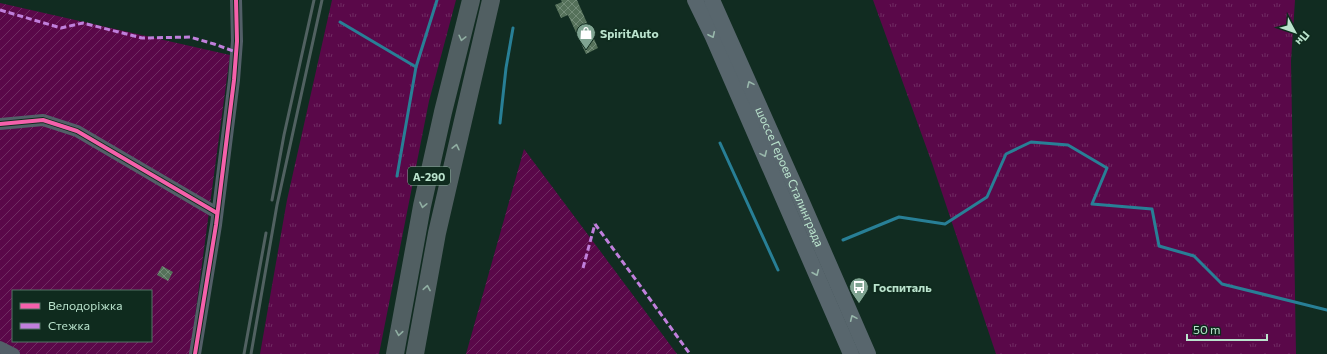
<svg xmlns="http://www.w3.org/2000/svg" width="1327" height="354" font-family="Commissioner,sans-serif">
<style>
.grass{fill:url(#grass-tufts)}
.garden{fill:url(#garden-furrows);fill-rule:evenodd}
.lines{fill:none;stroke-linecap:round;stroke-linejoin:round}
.stream{stroke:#287f96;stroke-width:3}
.building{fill:url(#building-cross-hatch)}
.minor{stroke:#535f68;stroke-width:12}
.major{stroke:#58666d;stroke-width:16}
.highway{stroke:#515f62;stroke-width:18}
.rail{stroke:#516161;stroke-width:3}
.quiet{stroke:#c07fdc;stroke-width:3;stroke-dasharray:6 3;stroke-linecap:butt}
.cycleway-casing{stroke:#0f2b1e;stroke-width:6}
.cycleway{stroke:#f560ab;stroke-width:4}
.oneway{stroke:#98b7ab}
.oneway2{stroke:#90aea2}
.labels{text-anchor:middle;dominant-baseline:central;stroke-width:4;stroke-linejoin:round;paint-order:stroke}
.shield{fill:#0f2b1e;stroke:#87ac98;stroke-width:1}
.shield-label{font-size:11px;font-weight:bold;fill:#bae3cd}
.poi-label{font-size:12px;font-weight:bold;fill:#bae3cd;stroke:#0f2b1e;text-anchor:start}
.street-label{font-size:12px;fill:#bae3cd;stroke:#0f2b1e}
</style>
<defs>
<pattern id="grass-tufts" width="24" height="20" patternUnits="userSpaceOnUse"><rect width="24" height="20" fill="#5a0849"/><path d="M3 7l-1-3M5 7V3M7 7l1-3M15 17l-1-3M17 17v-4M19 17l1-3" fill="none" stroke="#702c62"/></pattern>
<pattern id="garden-furrows" width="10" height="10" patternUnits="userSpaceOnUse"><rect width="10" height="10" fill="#5a0849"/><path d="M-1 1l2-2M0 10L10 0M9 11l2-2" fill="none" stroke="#702c62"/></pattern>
<pattern id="building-cross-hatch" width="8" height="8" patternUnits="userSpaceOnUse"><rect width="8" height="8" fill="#55715a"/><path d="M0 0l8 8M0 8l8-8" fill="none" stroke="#738c78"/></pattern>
</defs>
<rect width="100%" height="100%" fill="#112c21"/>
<g class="grass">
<polygon points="332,0 456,0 429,101 379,354 260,354 287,200"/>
<polygon points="873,0 1295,0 1291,61 1296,354 996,354 932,163"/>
</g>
<g class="garden">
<path d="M0 3 230 55 190 354H0ZM13 291H151V341H13Z"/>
<polygon points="524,149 677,354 466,354"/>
</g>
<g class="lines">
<g class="stream">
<polyline points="340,22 416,67"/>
<polyline points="500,123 506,68 513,28"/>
<polyline points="720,143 778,270"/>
<polyline points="397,176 416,67 437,0"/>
<polyline points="843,240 899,217 945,224 987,197 1006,154 1031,142 1068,145 1107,168 1092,204 1152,209 1159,246 1194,256 1222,284 1327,310"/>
</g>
</g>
<g class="building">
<polygon points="561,0 577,0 598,48 586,54 568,15 561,18 555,5 562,2"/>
<polygon points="162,266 173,272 168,281 157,275"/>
</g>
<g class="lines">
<g class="minor">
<polyline points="0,124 43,120 77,131 217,213"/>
<polyline points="0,347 14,354"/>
<polyline points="195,354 216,225 234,80 237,41 236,0"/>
</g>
<g class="major">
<polyline points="695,0 713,37 851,354"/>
<path id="s1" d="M712 0 801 200 868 354"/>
</g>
<g class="highway">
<polyline points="395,354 422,206 443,112 471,0"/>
<polyline points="415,354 437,233 491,0"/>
</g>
<g class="rail">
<polyline points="272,200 284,135 314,0"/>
<polyline points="244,354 266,233"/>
<polyline points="251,354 277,205 322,0"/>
</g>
<g class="quiet">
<polyline points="0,10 61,28 83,23 142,38 190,37 214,44 236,52"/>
<polyline points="595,224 690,354"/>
<polyline points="583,268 595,224"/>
</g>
<defs>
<g id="cycleway">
<polyline points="0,124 43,120 77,131 217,213"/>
<polyline points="195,354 216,225 234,80 237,41 236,0"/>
</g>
</defs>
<use href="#cycleway" class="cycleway-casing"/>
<use href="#cycleway" class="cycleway"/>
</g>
<defs><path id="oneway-chevron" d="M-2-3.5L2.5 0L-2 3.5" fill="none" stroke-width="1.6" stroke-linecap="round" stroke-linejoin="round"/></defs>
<g class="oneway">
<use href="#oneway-chevron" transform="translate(712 35) rotate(65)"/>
<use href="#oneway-chevron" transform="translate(750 84) rotate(-114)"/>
<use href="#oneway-chevron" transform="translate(764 154) rotate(66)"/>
<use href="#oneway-chevron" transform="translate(816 273) rotate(67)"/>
<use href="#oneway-chevron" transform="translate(853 318) rotate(-114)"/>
</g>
<g class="oneway2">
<use href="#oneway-chevron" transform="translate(462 38) rotate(104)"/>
<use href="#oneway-chevron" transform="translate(456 147) rotate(-77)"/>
<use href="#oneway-chevron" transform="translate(423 205) rotate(102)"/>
<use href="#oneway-chevron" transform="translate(427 288) rotate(-80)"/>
<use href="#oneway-chevron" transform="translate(399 333) rotate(99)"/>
</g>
<defs>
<symbol id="shop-pin" viewBox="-11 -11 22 30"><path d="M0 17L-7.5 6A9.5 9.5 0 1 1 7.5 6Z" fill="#7fa391" stroke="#0f2b1e"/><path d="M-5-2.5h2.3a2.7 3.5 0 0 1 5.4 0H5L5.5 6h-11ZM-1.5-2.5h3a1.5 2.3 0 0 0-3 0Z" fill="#fff"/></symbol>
<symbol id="bus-pin" viewBox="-11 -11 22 30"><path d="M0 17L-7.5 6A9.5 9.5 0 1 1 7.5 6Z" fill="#7fa391" stroke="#0f2b1e"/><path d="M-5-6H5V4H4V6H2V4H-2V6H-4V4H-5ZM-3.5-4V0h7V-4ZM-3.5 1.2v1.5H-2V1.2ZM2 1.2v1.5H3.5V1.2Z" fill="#fff"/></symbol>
</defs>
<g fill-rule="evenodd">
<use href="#shop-pin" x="575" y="22" width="22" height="30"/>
<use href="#bus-pin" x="848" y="276" width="22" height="30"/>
</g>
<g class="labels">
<rect class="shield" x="408" y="167" width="42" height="18" rx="3"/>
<g class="shield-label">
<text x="429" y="176">А-290</text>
</g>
<g class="poi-label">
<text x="600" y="33">SpiritAuto</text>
<text x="873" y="287">Госпиталь</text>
</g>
<g class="street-label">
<text stroke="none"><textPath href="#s1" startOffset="193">шоссе Героев Сталинграда</textPath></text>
</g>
</g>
<rect x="12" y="290" width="140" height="52" fill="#0f2b1e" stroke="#537564"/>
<rect x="20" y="303" width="20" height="6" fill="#f560ab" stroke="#537564"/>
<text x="48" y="310" font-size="12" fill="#bae3cd">Велодоріжка</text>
<rect x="20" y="323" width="20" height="6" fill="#c07fdc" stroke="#537564"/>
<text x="48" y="330" font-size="12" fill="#bae3cd">Стежка</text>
<g transform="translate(1295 32) rotate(130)" stroke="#0f2b1e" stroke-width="3" paint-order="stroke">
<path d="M0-3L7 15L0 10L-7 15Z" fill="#bae3cd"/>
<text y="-6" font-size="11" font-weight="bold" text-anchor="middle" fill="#bae3cd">Пн</text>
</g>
<path d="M1187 334v6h80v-6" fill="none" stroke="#bae3cd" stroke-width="2"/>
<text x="1193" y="334" font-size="12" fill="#bae3cd" stroke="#0f2b1e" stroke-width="3" paint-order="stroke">50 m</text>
</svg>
